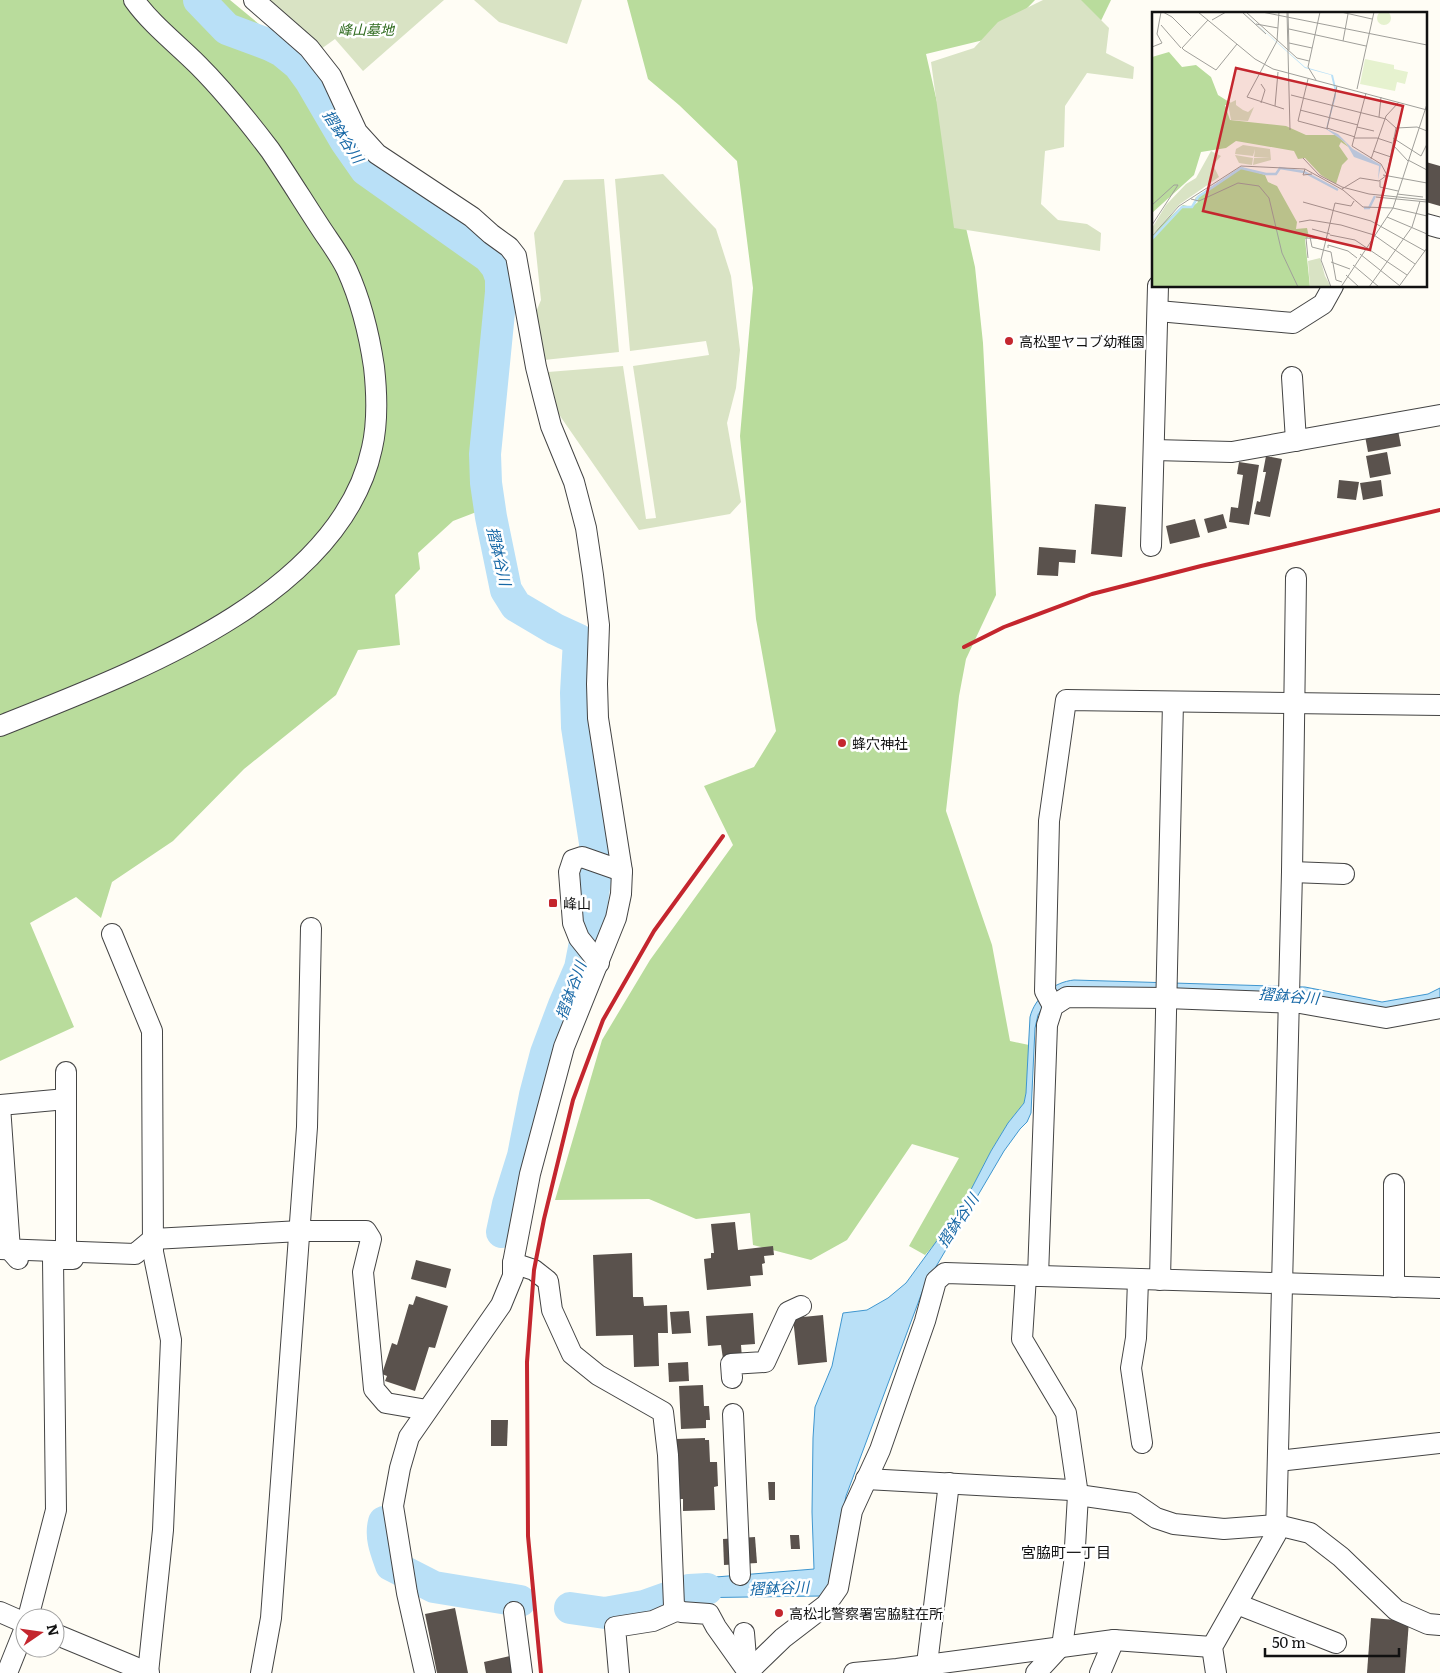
<svg xmlns="http://www.w3.org/2000/svg" width="1440" height="1673" font-family="Literata,'Noto Sans JP',serif">
<style>
.forest{fill:#b9dc9c}
.cemetery{fill:#d9e3c4}
.water{fill:#b9e0f7;stroke:#3f96cf}
.lines{fill:none;stroke-linecap:round;stroke-linejoin:round}
.river{stroke:#b9e0f7;stroke-width:32}
.building{fill:#5a524d}
.minor-casing{stroke:#444;stroke-width:22}
.minor{stroke:#fff;stroke-width:20}
.rail{stroke:#c4262e;stroke-width:4}
.poi-dot{fill:#c4262e;stroke:#fff;stroke-width:2}
.labels{text-anchor:middle;dominant-baseline:central;stroke-width:5;stroke-linejoin:round;paint-order:stroke}
.park-label{font-size:14px;font-style:italic;fill:#2f6b1f;stroke:#fff}
.poi-label{font-size:14px;fill:#111;stroke:#fff;text-anchor:start}
.water-label{font-size:15px;font-style:italic;fill:#1768a6;stroke:#fff}
.neighbourhood-label{font-size:15px;fill:#111;stroke:#fff}
.inset-river{fill:none;stroke:#b9e0f7;stroke-width:2.5}
.inset-road{fill:none;stroke:#a09f9a;stroke-width:1}
.view{fill:#c4262e;fill-opacity:0.15;stroke:#c4262e;stroke-width:2.5}
.inset-edge{fill:none;stroke:#111;stroke-width:2.5}
</style>
<rect width="100%" height="100%" fill="#fffdf5"/>
<g class="forest">
<polygon points="0,0 230,0 313,69 341,128 368,168 469,231 500,263 509,283 492,466 479,511 453,521 418,553 420,569 395,595 400,645 358,650 336,695 244,769 173,841 112,882 101,918 76,897 30,923 74,1027 0,1061"/>
<polygon points="627,0 1035,0 1000,36 926,54 975,267 983,343 996,595 966,659 959,696 946,811 992,945 1010,1041 1029,1045 1026,1093 1024,1103 1008,1123 991,1151 963,1205 941,1237 925,1255 909,1246 959,1158 912,1144 847,1240 811,1260 753,1245 750,1213 696,1219 649,1199 555,1200 602,1040 650,960 733,845 704,786 754,767 776,731 756,619 740,436 753,288 737,161 679,105 648,79"/>
<polygon points="1073,0 1111,0 1082,60"/>
</g>
<g class="cemetery">
<polygon points="267,0 444,0 363,71 335,39 321,49"/>
<polygon points="474,0 582,0 567,44 499,22"/>
<polygon points="1043,0 1081,0 1109,28 1106,53 1134,67 1133,79 1087,73 1065,106 1064,147 1045,151 1041,204 1058,220 1087,224 1101,233 1100,251 954,228 931,62 974,48 998,22"/>
<polygon points="663,174 716,229 731,276 740,350 736,388 727,423 741,502 730,514 639,530 558,413 548,372 623,366 646,519 656,518 633,366 709,355 706,341 630,351 615,179"/>
<polygon points="604,179 619,352 544,360 536,312 541,300 534,233 564,180"/>
</g>
<path class="water" d="M1074 980 1305 987 1382 1002 1428 994 1440 988V1001L1384 1011 1044 1005 1038 1015 1035 1028 1031 1113 1027 1122 1020 1129 1004 1151 924 1287 846 1496 829 1586 821 1596 680 1598 679 1580 814 1569 812 1512 813 1438 815 1407 832 1366 843 1313 867 1310 888 1298 906 1283 963 1205 991 1151 1008 1123 1024 1103 1026 1093 1030 1017C1035 997 1054 982 1074 980Z"/>
<g class="lines">
<g class="river">
<polyline points="199,0 227,29 270,45 282,51 299,65 310,80 345,140 366,170 489,257 497,267 501,278 501,292 485,454 486,483 491,517 506,590 516,606 555,629 579,640 576,693 577,727 595,843 596,874 589,922 580,968 564,1005 546,1053 535,1095 523,1156 508,1204 502,1232"/>
<path d="M384 1522C380 1537 386 1551 391 1565L434 1587 520 1601"/>
<polyline points="570,1608 605,1613 644,1606 689,1590 707,1589"/>
</g>
</g>
<g class="building">
<polygon points="1426,162 1440,166 1440,206 1426,202"/>
<polygon points="1398,430 1401,446 1368,452 1365,436"/>
<polygon points="1387,452 1391,474 1370,478 1366,456"/>
<polygon points="1266,456 1282,459 1270,517 1254,514 1257,501 1260,502 1266,472 1263,472"/>
<polygon points="1239,462 1259,465 1249,525 1229,522 1231,507 1238,508 1243,475 1237,474"/>
<polygon points="1339,480 1359,482 1356,500 1337,498"/>
<polygon points="1381,480 1383,496 1363,500 1360,483"/>
<polygon points="1095,504 1126,507 1122,557 1091,554"/>
<polygon points="1223,514 1227,528 1208,533 1204,519"/>
<polygon points="1195,519 1200,537 1170,544 1166,526"/>
<polygon points="1039,547 1076,550 1075,563 1059,562 1058,576 1037,575"/>
<polygon points="735,1222 738,1250 773,1246 774,1255 764,1256 765,1263 762,1264 763,1275 750,1276 751,1286 707,1290 704,1259 711,1258 711,1253 714,1253 711,1224"/>
<polygon points="632,1253 633,1297 643,1297 644,1306 667,1305 668,1333 658,1333 659,1366 634,1367 633,1335 596,1336 593,1255"/>
<polygon points="416,1260 451,1269 446,1288 411,1279"/>
<polygon points="416,1296 448,1306 435,1348 429,1347 415,1391 385,1381 387,1376 382,1374 392,1343 397,1345 409,1304 413,1305"/>
<polygon points="689,1311 691,1333 672,1334 670,1312"/>
<polygon points="753,1313 755,1344 741,1345 742,1358 723,1359 721,1345 708,1346 706,1316"/>
<polygon points="823,1315 827,1362 798,1365 793,1318"/>
<polygon points="688,1362 689,1381 669,1382 668,1363"/>
<polygon points="703,1385 704,1406 709,1406 710,1420 706,1420 706,1428 681,1429 679,1386"/>
<polygon points="491,1420 508,1420 507,1446 491,1446"/>
<polygon points="705,1438 705,1440 709,1440 710,1462 717,1462 718,1486 714,1487 715,1510 683,1511 683,1499 678,1499 676,1439"/>
<polygon points="768,1482 775,1482 775,1500 769,1500"/>
<polygon points="790,1535 799,1535 800,1549 791,1549"/>
<polygon points="755,1537 757,1563 724,1565 723,1539"/>
<polygon points="455,1608 468,1673 437,1673 425,1614"/>
<polygon points="1371,1618 1409,1621 1405,1673 1367,1673"/>
<polygon points="510,1656 513,1673 486,1673 484,1662"/>
</g>
<g class="lines">
<defs>
<g id="minor">
<polyline points="254,0 309,48 331,76 357,132 377,154 472,217 491,234 509,247 516,256 536,367 543,395 551,426 574,482 586,528 593,575 599,625 597,684 598,718 622,871 621,894 616,918 564,1047 530,1174 513,1263 513,1276 501,1305 409,1437 400,1468 393,1506 407,1593 425,1673"/>
<polyline points="1426,224 1440,228"/>
<polyline points="1158,311 1293,323 1323,304 1333,286"/>
<polyline points="1292,377 1296,441"/>
<polyline points="1154,450 1232,452 1440,415"/>
<polyline points="1151,546 1158,286"/>
<path d="M0 726C127 675 340 599 372 448 378 422 377 394 374 367 369 333 361 301 347 270 340 255 329 241 320 227 303 201 287 175 270 150 248 121 224 91 198 65 176 43 152 25 134 0"/>
<polyline points="1292,872 1344,874"/>
<polyline points="112,934 152,1031 153,1252 171,1340 163,1530 148,1673"/>
<polyline points="599,963 579,938 573,923 569,872 573,860 582,857 622,871"/>
<polyline points="1053,1006 1045,991 1049,821 1066,700 1440,705"/>
<polyline points="66,1072 66,1252"/>
<polyline points="0,1105 66,1099"/>
<polyline points="0,1106 10,1250 18,1259"/>
<polyline points="0,1249 135,1254 153,1239 301,1231 366,1231 371,1239 363,1272 374,1389 386,1403 427,1410"/>
<polyline points="513,1263 534,1270 548,1281 552,1310 572,1354 598,1375 663,1412 668,1455 674,1606 681,1612 709,1614 716,1627 748,1672 751,1673"/>
<polyline points="1026,1276 1022,1339 1066,1413 1078,1495 1074,1564 1062,1646"/>
<polyline points="1038,1276 1047,1025 1053,1006 1067,997 1166,998 1300,1003 1386,1018 1440,1008"/>
<polyline points="1138,1280 1136,1338 1131,1368 1142,1443"/>
<polyline points="1160,1280 1173,702"/>
<polyline points="1394,1287 1394,1184"/>
<polyline points="732,1378 731,1364 765,1362 788,1312 801,1306"/>
<polyline points="733,1414 740,1575"/>
<polyline points="1278,1461 1440,1443"/>
<polyline points="866,1479 1071,1490 1078,1495 1134,1503 1156,1518 1174,1524 1224,1529 1277,1525 1310,1533 1341,1557 1396,1610 1428,1624 1440,1625"/>
<polyline points="1237,1604 1336,1643"/>
<polyline points="0,1612 25,1623"/>
<polyline points="514,1612 522,1673"/>
<polyline points="28,1618 56,1510 53,1259 73,1259"/>
<polyline points="744,1633 747,1670"/>
<polyline points="55,1634 149,1673"/>
<polyline points="927,1664 949,1483"/>
<polyline points="748,1672 783,1638 826,1605 838,1588 852,1511 880,1450 925,1321 936,1281 945,1273 1440,1288"/>
<polyline points="7,1673 25,1628"/>
<polyline points="261,1673 271,1618 307,1127 311,928"/>
<polyline points="619,1673 615,1627 653,1621 678,1610"/>
<polyline points="854,1673 897,1669 1114,1640 1212,1647"/>
<polyline points="1036,1673 1060,1647"/>
<polyline points="1100,1673 1114,1640"/>
<polyline points="1216,1673 1212,1647 1276,1534 1292,872 1296,578"/>
</g>
</defs>
<use href="#minor" class="minor-casing"/>
<use href="#minor" class="minor"/>
<g class="rail">
<polyline points="964,647 1004,627 1092,594 1201,566 1440,510"/>
<polyline points="541,1673 528,1536 527,1362 534,1270 544,1219 573,1100 603,1020 654,931 723,836"/>
</g>
</g>
<g class="poi-dot">
<circle cx="1009" cy="341" r="5"/>
<circle cx="842" cy="743" r="5"/>
<rect x="548" y="898" width="10" height="10" rx="2.5"/>
<circle cx="779" cy="1613" r="5"/>
</g>
<g class="labels">
<g class="park-label">
<text x="366" y="29">峰山墓地</text>
</g>
<g class="poi-label">
<text x="1019" y="341">高松聖ヤコブ幼稚園</text>
<text x="852" y="743">蜂穴神社</text>
<text x="563" y="903">峰山</text>
<text x="789" y="1613">高松北警察署宮脇駐在所</text>
</g>
<g class="water-label">
<text transform="translate(344 136) rotate(57)">摺鉢谷川</text>
<text transform="translate(500 556) rotate(77)">摺鉢谷川</text>
<text transform="translate(570 990) rotate(-70)">摺鉢谷川</text>
<text transform="translate(1289 995) rotate(5)">摺鉢谷川</text>
<text transform="translate(957 1220) rotate(-56)">摺鉢谷川</text>
<text transform="translate(779 1587) rotate(-2)">摺鉢谷川</text>
</g>
<g class="neighbourhood-label">
<text x="1066" y="1551">宮脇町一丁目</text>
</g>
</g>
<g transform="translate(1152 12)">
<rect width="275" height="275" fill="#fffdf5"/>
<path d="M17 40 30 55 44 53 59 65 66 83 82 93H73L78 108 134 114 154 123H185L198 136 189 130 187 134 196 147 190 153 184 172 169 163 153 146 146 147 142 139 84 129 74 136 49 140 42 163 0 201V45ZM89 155 113 163 116 170 125 174 145 210 144 217 155 216 157 225 153 227 158 275H0V225L8 214 31 193 40 195 46 190 43 186Z" fill="#b9dc9c"/>
<path d="M84 88V93L91 98 96 100 102 95 96 109 79 108 76 92ZM91 133 118 137 119 148 101 153 102 146H118L102 145 103 137 101 144 83 142 84 137ZM59 139 69 144 61 153 67 165 28 192 0 223V216L14 193 34 172 44 166ZM83 143 101 146 100 153 87 151ZM168 246 173 264 179 275H158L156 249Z" fill="#d9e3c4"/>
<path d="M225 6a7 7 0 1 1 14 0a7 7 0 1 1-14 0ZM213 47 242 53V57L256 60 253 72 245 70 243 79 208 72Z" fill="#e6f2cf"/>
<path d="M91 0 153 55 181 63 184 76V84L175 117 186 122 201 137 229 153 226 168 227 154 202 145 194 131 174 117 183 80 179 63 153 56Z" fill="#b9e0f7"/>
<path class="inset-river" d="M212 196H217L223 184M0 227 30 195H40L46 185 89 156 114 162H124L128 156 152 160 186 178"/>
<path class="inset-road" d="M11 0 20 5 39 24M46 0 103 47 121 57 275 98M90 0 114 22M94 0 145 46 157 49M110 0 275 33M127 0 125 29 95 85 132 97M135 0 138 118M136 0 137 38M189 0 220 7M56 8 30 36 32 38 64 58 85 32M60 8 74 0M104 12 126 16M9 13 29 36M137 17 214 34M191 29 196 2M137 31 160 36M0 35 10 31 5 22 9 0M156 67 146 109 176 117M164 68 156 55 168 0M185 74 175 116 203 125M205 77 222 0M214 81 200 134 229 152 235 163M139 83 234 107 244 116 265 115 275 119M109 91 113 78 109 72M123 94 126 60M148 98 206 113M227 105 229 85M205 115 222 119M202 126H225L240 131M241 126 269 144 275 132M241 133 256 149M221 139 239 145M151 146 167 163 190 175 217 182 275 188M219 147 234 104 247 90M256 148 275 158M153 157 151 163 160 162M231 163 275 171M235 163 244 116M228 169V175L246 179M190 177 208 166 227 169 235 163M245 182 271 185M224 185 275 190M39 187 47 189 86 171 107 174 117 186 130 241 146 275M151 190 219 209 273 239M0 193 22 173H26L0 213M235 205 275 222M147 210 158 208 189 213 222 223 263 252M160 217 178 222M178 223 203 228 255 263M0 224 27 194 89 154 153 157 191 178 211 195 241 196 275 204M158 225 160 235 179 240 184 268 190 270M176 236V233L196 239 205 246M208 242 248 274M156 246 154 226 177 227M179 250 198 257M201 253 227 275M194 263 207 275M248 273 275 236M179 275 169 248 183 191 199 194 202 189M189 275 241 196 275 92M217 275 260 215 268 189"/>
<path class="view" d="M84 56 251 94 218 238 51 199Z"/>
<rect width="275" height="275" class="inset-edge"/>
</g>
<g transform="translate(40 1633) rotate(77)"><circle r="24" fill="#ffffff" stroke="#a0a0a0"/>
<path d="M0-4L9 19L0 12L-9 19Z" fill="#c4262e"/>
<text y="-8" font-size="14" font-weight="bold" text-anchor="middle" fill="#111111">N</text>
</g>
<path d="M1265 1648v8h134v-8" fill="none" stroke="#111111" stroke-width="2.5"/>
<text x="1272" y="1648" font-size="15" fill="#111111" stroke="#ffffff" stroke-width="4" paint-order="stroke">50 m</text>
</svg>
